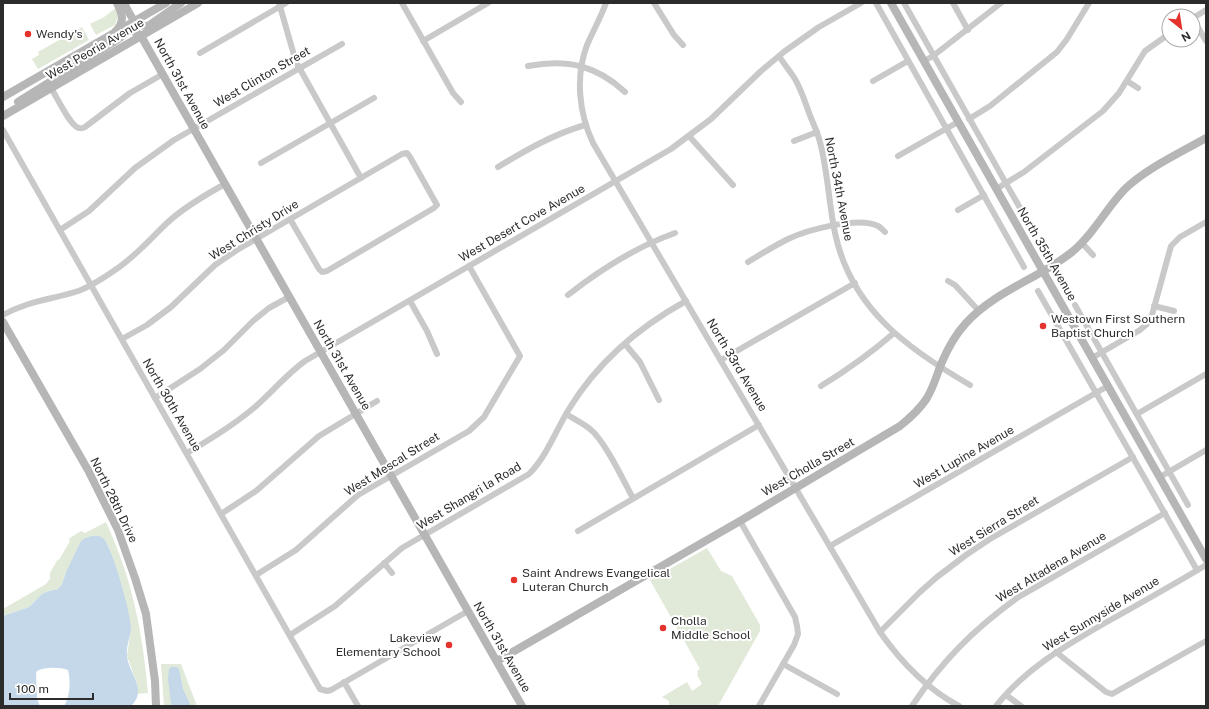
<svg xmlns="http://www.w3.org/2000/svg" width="1209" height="709" font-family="'Public Sans',sans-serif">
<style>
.green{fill:#e1ead9}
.water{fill:#c5d8ea}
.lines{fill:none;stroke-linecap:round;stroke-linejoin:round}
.street{stroke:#c9c9c9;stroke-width:6}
.secondary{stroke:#b6b6b6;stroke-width:8}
.poi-dot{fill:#e4322d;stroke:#fff;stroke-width:1.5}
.labels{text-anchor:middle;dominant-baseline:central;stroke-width:4;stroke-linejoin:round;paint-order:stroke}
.poi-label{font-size:12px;fill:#2c2c2c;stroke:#fff;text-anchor:start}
.street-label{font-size:12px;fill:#2c2c2c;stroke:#fff}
</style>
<rect width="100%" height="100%" fill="#fff"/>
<g class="green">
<polygon points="116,8 118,16 115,25 96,35 90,24 104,17"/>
<polygon points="82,27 89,40 38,69 32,59 39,55 38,52"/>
<path d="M106 522C116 545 125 567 131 591 140 624 145 659 148 693L137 694V684L127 656 130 635 129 616 120 582 109 547 104 540 66 572 62 584 58 589 49 591 42 594 29 607 3 616V609L46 584 50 579V573L58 559 59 560 70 541 69 539 70 538 81 531 85 533Z"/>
<polygon points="707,548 721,571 732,576 760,625 760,631 718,706 669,706 669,701 662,697 687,682 692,691 702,684 697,675 698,673 697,671 700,669 650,580"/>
<polygon points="161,664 181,664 197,706 164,706"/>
</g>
<g class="water">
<path d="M92 536C97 536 100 535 104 539 112 547 131 614 131 627 131 636 126 645 127 655 127 671 149 690 131 706H64C70 697 71 681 68 670 60 667 44 667 37 671L36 673 37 699 40 706H3V616L29 607 42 594 49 591 58 589 62 584 66 572 81 541 85 538Z"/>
<polygon points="171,667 177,667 179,669 183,689 191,706 172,706 171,704 168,679 169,669"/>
</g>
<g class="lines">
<g class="street">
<polyline points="279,3 296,62 361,178"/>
<polyline points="402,3 453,93 461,102"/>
<path d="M606 3C601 17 593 31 587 45 575 77 579 113 593 143L880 632C901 662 927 689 959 706"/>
<polyline points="654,3 674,35 683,45"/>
<polyline points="876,3 1024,267"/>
<polyline points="904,3 1033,231"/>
<polyline points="953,3 968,30"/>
<polyline points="1193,18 1206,10"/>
<polyline points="1193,19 1206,41"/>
<polyline points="423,41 488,3"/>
<polyline points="200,53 286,3"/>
<path d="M779 56C784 64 790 71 795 79 802 91 806 105 811 118 815 127 819 137 821 146 828 175 829 205 835 233 851 309 908 349 970 385"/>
<polyline points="924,61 933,56 1001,3"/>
<path d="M528 66C567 59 596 65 625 92"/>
<polyline points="873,81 908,61"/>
<polyline points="1127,81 1138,88"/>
<path d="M51 88C57 97 70 126 79 128 82 129 83 128 85 127L130 93 163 74"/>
<polyline points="969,119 990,106 1057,52 1067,39 1089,3"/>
<polyline points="3,130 320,689 327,691 331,690 468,611"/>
<polyline points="689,136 733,185"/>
<polyline points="794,141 817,132"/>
<polyline points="898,156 958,122"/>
<polyline points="261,163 374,98"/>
<path d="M498 167C526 150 554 134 585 125"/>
<polyline points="996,189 1024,172 1103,111 1119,93 1145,51 1169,34"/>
<polyline points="958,210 984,195"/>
<polyline points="60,230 89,211 135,168 174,140 342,44"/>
<polyline points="1082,243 1093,255"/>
<path d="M748 262C761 254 774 246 788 239 807 230 858 216 878 226 880 227 883 230 885 232"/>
<polyline points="948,281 955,285 979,311"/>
<polyline points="1038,291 1197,570"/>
<path d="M568 295C601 269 636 247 675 233"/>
<polyline points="410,301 427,331 437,354"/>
<polyline points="1075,305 1188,505"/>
<polyline points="1154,306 1174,311"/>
<path d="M3 315C28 301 49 300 75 292 89 288 103 278 115 270 135 257 150 239 167 223 184 207 205 195 225 184"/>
<polyline points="122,339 147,325 171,307 215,265 237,250 402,154 407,153 410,157 437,205 434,208 327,271 322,272 319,269 290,219"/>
<polyline points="625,344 640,362 659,400"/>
<polyline points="1092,358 1140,330 1147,324 1152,315 1171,246 1180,237 1206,222"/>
<polyline points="721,360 855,283"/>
<path d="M821 386C847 370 871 353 894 333"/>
<polyline points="155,398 200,369 224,350 253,321 269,308 289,297"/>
<path d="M566 414C574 419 583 423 590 429 605 441 623 480 633 498"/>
<polyline points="1137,414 1206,374"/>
<path d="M187 453C211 439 234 425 255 407 272 392 287 374 305 361L671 149 711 119 761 71 785 51 819 27 861 3"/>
<polyline points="1160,477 1206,450"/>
<polyline points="221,514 256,491 319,436 377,401"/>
<polyline points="740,521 795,617 797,626 798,634 794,645 759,706"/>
<polyline points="578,531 759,425"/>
<polyline points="830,546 1108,386"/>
<polyline points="384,563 392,573"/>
<polyline points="256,575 296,550 358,495 469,431 484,417 520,356 469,266"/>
<polyline points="880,632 920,592 937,577 966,555 990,539 1133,457"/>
<path d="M290 635 335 606 402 548 529 474C547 456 556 430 569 409 597 363 639 327 686 301"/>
<polyline points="1056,652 1106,692 1112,694 1206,641"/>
<polyline points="783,664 837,694"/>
<polyline points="344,682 358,706"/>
<polyline points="1006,695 1021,706"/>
<path d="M912 706C942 661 973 630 1017 598L1165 513"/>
<path d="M996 706C1025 669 1065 646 1105 623 1139 604 1173 585 1206 565"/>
</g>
<g class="secondary">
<path d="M124 3C132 18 135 30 155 25"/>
<polyline points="891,3 1206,559"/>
<polyline points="148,26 181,3"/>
<path d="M117 30C125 20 122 14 117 3"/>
<path d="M116 31C125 29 134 29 141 36L522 706"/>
<polyline points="3,97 166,3"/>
<polyline points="18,102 117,40 125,34 131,27"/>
<polyline points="3,116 198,3"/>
<polyline points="3,322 88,470 118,530 135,578 146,614 155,681 156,706"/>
<path d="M497 661 740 521 900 426C910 418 920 409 927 398 934 386 937 374 942 362 948 348 956 334 966 323 995 291 1038 279 1072 252 1093 235 1105 210 1124 190 1145 169 1180 153 1206 138"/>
</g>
</g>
<g class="poi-dot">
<circle cx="28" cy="34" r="4"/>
<circle cx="1043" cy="326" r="4"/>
<circle cx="514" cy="580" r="4"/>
<circle cx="663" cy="628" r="4"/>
<circle cx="449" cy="645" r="4"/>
</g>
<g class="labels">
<g class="poi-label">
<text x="36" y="34">Wendy's</text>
<text x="1051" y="319">Westown First Southern<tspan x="1051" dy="14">Baptist Church</tspan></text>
<text x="522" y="573">Saint Andrews Evangelical<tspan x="522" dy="14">Luteran Church</tspan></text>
<text x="671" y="621">Cholla<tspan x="671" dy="14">Middle School</tspan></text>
<text x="441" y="638" text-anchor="end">Lakeview<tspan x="441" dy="14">Elementary School</tspan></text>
</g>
<g class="street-label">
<text transform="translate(95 49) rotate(-30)">West Peoria Avenue</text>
<text transform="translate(262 77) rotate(-30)">West Clinton Street</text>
<text transform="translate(182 84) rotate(61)">North 31st Avenue</text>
<text transform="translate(839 189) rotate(79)">North 34th Avenue</text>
<text transform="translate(522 223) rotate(-30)">West Desert Cove Avenue</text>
<text transform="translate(254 230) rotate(-32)">West Christy Drive</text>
<text transform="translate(1047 254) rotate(60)">North 35th Avenue</text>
<text transform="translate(342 365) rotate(60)">North 31st Avenue</text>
<text transform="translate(737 365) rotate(59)">North 33rd Avenue</text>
<text transform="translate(172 405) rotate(60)">North 30th Avenue</text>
<text transform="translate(964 457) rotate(-30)">West Lupine Avenue</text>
<text transform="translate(392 464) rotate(-32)">West Mescal Street</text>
<text transform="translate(808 467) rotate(-30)">West Cholla Street</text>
<text transform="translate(469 496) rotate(-31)">West Shangri la Road</text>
<text transform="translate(114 500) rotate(64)">North 28th Drive</text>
<text transform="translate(994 526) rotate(-32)">West Sierra Street</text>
<text transform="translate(1051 567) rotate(-31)">West Altadena Avenue</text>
<text transform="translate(1101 614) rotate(-31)">West Sunnyside Avenue</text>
<text transform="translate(502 647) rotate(60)">North 31st Avenue</text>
</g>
</g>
<rect width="1209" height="709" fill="none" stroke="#2c2c2c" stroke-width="8"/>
<g transform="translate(1181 28) rotate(150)"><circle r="19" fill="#ffffff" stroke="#ababab"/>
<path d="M0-3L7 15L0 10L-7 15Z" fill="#e4322d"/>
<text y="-6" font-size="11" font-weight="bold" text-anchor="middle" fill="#2c2c2c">N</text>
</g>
<path d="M10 693v6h83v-6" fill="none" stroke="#2c2c2c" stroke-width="2"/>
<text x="16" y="693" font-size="12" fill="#2c2c2c" stroke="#ffffff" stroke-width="3" paint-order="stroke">100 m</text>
</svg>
